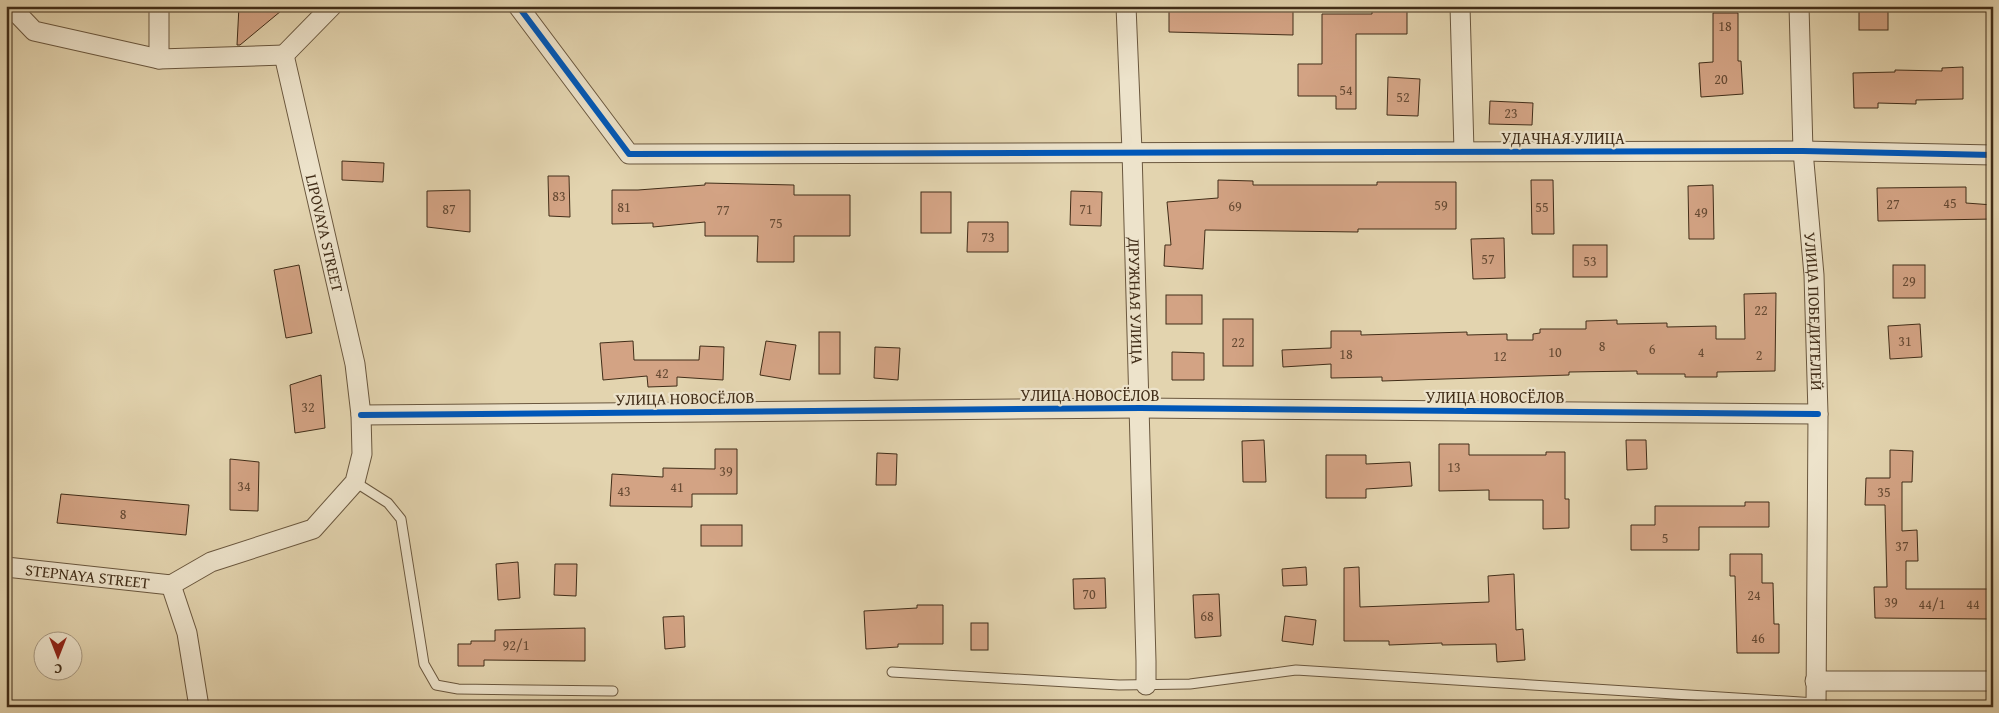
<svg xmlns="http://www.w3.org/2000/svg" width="1999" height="713" font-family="'Gentium Book Plus',serif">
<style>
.building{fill:#d3a384;stroke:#412d18}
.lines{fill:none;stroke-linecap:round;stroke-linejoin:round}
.lane-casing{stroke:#6a573e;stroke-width:11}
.street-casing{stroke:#6a573e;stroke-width:21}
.lane{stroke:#ede3cb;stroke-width:9}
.street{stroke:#ede3cb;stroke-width:19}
.cycleway-casing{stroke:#ede3cb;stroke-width:9}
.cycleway{stroke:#0057b8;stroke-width:6}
.labels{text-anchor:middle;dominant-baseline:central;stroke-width:4.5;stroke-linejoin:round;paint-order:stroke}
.number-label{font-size:14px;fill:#664a33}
.street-label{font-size:16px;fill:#412d18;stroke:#ede3cb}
</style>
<rect width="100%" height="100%" fill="#e3d4af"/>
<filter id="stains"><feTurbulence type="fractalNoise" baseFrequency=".004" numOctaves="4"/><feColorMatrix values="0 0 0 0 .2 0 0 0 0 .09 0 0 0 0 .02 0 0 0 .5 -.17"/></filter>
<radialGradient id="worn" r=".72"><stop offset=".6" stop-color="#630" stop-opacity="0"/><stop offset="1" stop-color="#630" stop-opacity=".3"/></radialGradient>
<g class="building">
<polygon points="239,6 287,6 240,45 237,45"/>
<polygon points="1169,6 1293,6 1293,35 1169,32"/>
<polygon points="1372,6 1407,6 1407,34 1356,34 1356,109 1336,109 1336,96 1298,96 1298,64 1322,64 1322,14 1372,14"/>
<rect x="1859" y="6" width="29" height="24"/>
<polygon points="1713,13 1738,13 1738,61 1741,61 1743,94 1701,97 1699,63 1713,62"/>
<polygon points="1963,67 1963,99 1916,100 1916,104 1878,103 1878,108 1854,108 1853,73 1895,72 1895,70 1942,71 1942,68"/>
<polygon points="1388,77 1420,79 1418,116 1387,115"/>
<polygon points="1490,101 1533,103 1532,125 1489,124"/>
<polygon points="342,161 384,163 383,182 342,180"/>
<polygon points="548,176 569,176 570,217 549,216"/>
<polygon points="1218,180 1253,181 1253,185 1377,185 1377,182 1456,182 1456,229 1358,229 1358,232 1205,230 1203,269 1164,266 1165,245 1171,245 1167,202 1218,198"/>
<polygon points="1531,180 1553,180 1554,234 1532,234"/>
<polygon points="705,183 794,185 794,195 850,195 850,236 794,236 794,262 757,262 758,236 705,236 705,222 653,227 653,223 612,224 612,190 638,190 705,185"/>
<polygon points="1713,185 1714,239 1689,239 1688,186"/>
<polygon points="1966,187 1966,203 1993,205 1993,219 1878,221 1877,188"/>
<polygon points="470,190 470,232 427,227 427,191"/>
<polygon points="1071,191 1102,192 1101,226 1070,225"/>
<rect x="921" y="192" width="30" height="41"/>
<polygon points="968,222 1008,222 1008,252 967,252"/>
<polygon points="1504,238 1505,278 1473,279 1471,239"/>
<rect x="1573" y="245" width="34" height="32"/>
<polygon points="299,265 312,333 286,338 274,270"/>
<rect x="1893" y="265" width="32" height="33"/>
<polygon points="1776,293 1775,371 1717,372 1717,377 1685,377 1685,374 1637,374 1637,371 1569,372 1569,375 1382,381 1382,377 1331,378 1331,364 1283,367 1282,350 1331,348 1331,331 1361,331 1361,335 1467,332 1467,335 1507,334 1507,340 1533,340 1533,334 1540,333 1540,329 1586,329 1586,321 1617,320 1617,324 1667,323 1667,327 1716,326 1716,339 1745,339 1744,294"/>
<rect x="1166" y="295" width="36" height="29"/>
<rect x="1223" y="319" width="30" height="47"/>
<polygon points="1920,324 1922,357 1890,359 1888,326"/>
<rect x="819" y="332" width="21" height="42"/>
<polygon points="633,341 634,360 699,360 700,346 724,347 723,380 677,377 677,386 648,387 647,376 603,380 600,343"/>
<polygon points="766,341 796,345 790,380 760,375"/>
<polygon points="875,347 900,348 898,380 874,378"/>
<polygon points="1172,352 1204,353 1204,380 1172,380"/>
<polygon points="321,375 325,428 295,433 290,385"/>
<polygon points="1264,440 1266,482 1243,482 1242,441"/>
<polygon points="1626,440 1646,440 1647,469 1627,470"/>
<polygon points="1439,444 1469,444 1469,455 1546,455 1546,452 1565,452 1565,499 1569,499 1569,528 1543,529 1543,500 1489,500 1489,490 1439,491"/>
<polygon points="715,449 737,449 737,494 692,494 692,507 610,506 612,474 663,477 663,468 715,469"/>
<polygon points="1890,450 1913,451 1912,482 1902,482 1902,531 1917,530 1918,561 1906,561 1906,589 1988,589 1989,619 1875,618 1874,587 1887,587 1885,505 1865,505 1866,478 1890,478"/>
<polygon points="877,453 897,454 896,485 876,485"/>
<polygon points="1326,455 1366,455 1366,464 1410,462 1412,486 1366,489 1366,498 1326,498"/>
<polygon points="230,459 259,462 258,511 230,510"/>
<polygon points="61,494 189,505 186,535 57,523"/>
<polygon points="1745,502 1769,502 1769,527 1699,527 1699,550 1631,550 1631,525 1655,525 1655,506 1745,506"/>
<rect x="701" y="525" width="41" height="21"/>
<polygon points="1730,554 1762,554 1762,583 1773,583 1774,624 1779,624 1779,653 1737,653 1735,576 1730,576"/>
<polygon points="518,562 520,598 498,600 496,564"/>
<polygon points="555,564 577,564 576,596 554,595"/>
<polygon points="1306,567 1307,585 1283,586 1282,569"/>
<polygon points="1359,567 1360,607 1489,602 1488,576 1514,574 1516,630 1523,629 1525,660 1497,662 1496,644 1442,645 1442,643 1389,645 1389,641 1344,641 1344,568"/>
<polygon points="1105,578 1106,608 1074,609 1073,579"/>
<polygon points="1219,594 1221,636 1195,638 1193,595"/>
<polygon points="917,605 943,605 943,644 898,644 898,647 866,649 864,611 917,608"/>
<polygon points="684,616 685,647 665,649 663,617"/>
<polygon points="1285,616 1316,620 1313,645 1282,641"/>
<rect x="971" y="623" width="17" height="27"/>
<polygon points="585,628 585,661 484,660 484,666 458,666 458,644 471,644 471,641 495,641 495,630"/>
</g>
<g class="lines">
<defs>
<g id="lane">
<polyline points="355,482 388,503 401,519 424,664 436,685 458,689 613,691"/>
<polyline points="892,672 1119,685 1190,684 1296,670 1816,703"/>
</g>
<g id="street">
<polyline points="10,6 34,31 159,59 284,55"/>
<polyline points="518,6 629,154 1803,151 1993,155"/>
<path id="s1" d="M1126 6 1132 151 1146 661V685"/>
<polyline points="1460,6 1464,151"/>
<path id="s2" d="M1799 6 1803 151 1814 275 1818 414 1816 707"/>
<polyline points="284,55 332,6"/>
<polyline points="159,59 159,6"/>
<polyline points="361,415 1140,408 1818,414"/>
<path id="s3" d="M6 567 171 585"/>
<polyline points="171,585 211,562 313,529 355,482 362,454 361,415 355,364 284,55"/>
<polyline points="171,585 187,633 199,707"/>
<polyline points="1815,681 1993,681"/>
</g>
</defs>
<use href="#lane" class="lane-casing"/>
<use href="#street" class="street-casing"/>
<use href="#lane" class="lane"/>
<use href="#street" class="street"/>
<defs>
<g id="cycleway">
<polyline points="518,6 629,154 1803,151 1993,155"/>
<polyline points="361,415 1140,408 1818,414"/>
</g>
</defs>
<use href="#cycleway" class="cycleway-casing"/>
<use href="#cycleway" class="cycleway"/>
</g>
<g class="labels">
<g class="number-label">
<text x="1725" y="26">18</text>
<text x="1721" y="79">20</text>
<text x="1346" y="90">54</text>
<text x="1403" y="97">52</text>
<text x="1511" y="113">23</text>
<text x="559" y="196">83</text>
<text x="1950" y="203">45</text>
<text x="1893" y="204">27</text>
<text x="1441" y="205">59</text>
<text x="1235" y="206">69</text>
<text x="624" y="207">81</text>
<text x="1542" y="207">55</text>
<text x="449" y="209">87</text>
<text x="1086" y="209">71</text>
<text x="723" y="210">77</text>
<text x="1701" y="212">49</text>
<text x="776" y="223">75</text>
<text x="988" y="237">73</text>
<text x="1488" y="259">57</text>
<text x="1590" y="261">53</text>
<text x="1909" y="281">29</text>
<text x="1761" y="310">22</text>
<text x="1905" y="341">31</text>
<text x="1238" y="342">22</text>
<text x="1602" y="346">8</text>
<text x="1652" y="349">6</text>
<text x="1555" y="352">10</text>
<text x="1701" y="352">4</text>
<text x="1346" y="354">18</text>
<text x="1759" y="355">2</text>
<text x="1500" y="356">12</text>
<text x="662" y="373">42</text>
<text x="308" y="407">32</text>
<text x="1454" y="467">13</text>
<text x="726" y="471">39</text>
<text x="244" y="486">34</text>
<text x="677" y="487">41</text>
<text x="624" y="491">43</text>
<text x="1884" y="492">35</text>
<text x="123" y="514">8</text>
<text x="1665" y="538">5</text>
<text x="1902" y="546">37</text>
<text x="1089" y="594">70</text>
<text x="1754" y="595">24</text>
<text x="1891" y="602">39</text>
<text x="1932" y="604">44/1</text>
<text x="1973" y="604">44</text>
<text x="1207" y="616">68</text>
<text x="1758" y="638">46</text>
<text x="516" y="645">92/1</text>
</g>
<g class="street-label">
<text x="1563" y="138">УДАЧНАЯ УЛИЦА</text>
<text transform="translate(325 233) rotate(77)">LIPOVAYA STREET</text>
<text stroke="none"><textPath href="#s1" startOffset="295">ДРУЖНАЯ УЛИЦА</textPath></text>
<text stroke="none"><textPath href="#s2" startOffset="306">УЛИЦА ПОБЕДИТЕЛЕЙ</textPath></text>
<text x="1090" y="395">УЛИЦА НОВОСЁЛОВ</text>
<text x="1495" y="397">УЛИЦА НОВОСЁЛОВ</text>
<text transform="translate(685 398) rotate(-1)">УЛИЦА НОВОСЁЛОВ</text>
<text stroke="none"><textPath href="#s3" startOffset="82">STEPNAYA STREET</textPath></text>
</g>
</g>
<rect width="1999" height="713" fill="none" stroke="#e3d4af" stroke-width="25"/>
<rect x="8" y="8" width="1984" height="698" fill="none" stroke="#412d18" stroke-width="2.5"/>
<rect x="12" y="12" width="1974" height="688" fill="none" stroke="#412d18"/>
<g transform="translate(58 656) rotate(180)"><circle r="24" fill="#ede3cb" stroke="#a89a83"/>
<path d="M0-4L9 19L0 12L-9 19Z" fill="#8f2418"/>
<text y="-8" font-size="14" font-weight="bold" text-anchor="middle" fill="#412d18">С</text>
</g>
<rect width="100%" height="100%" filter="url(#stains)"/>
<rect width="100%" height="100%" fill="url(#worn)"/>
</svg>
